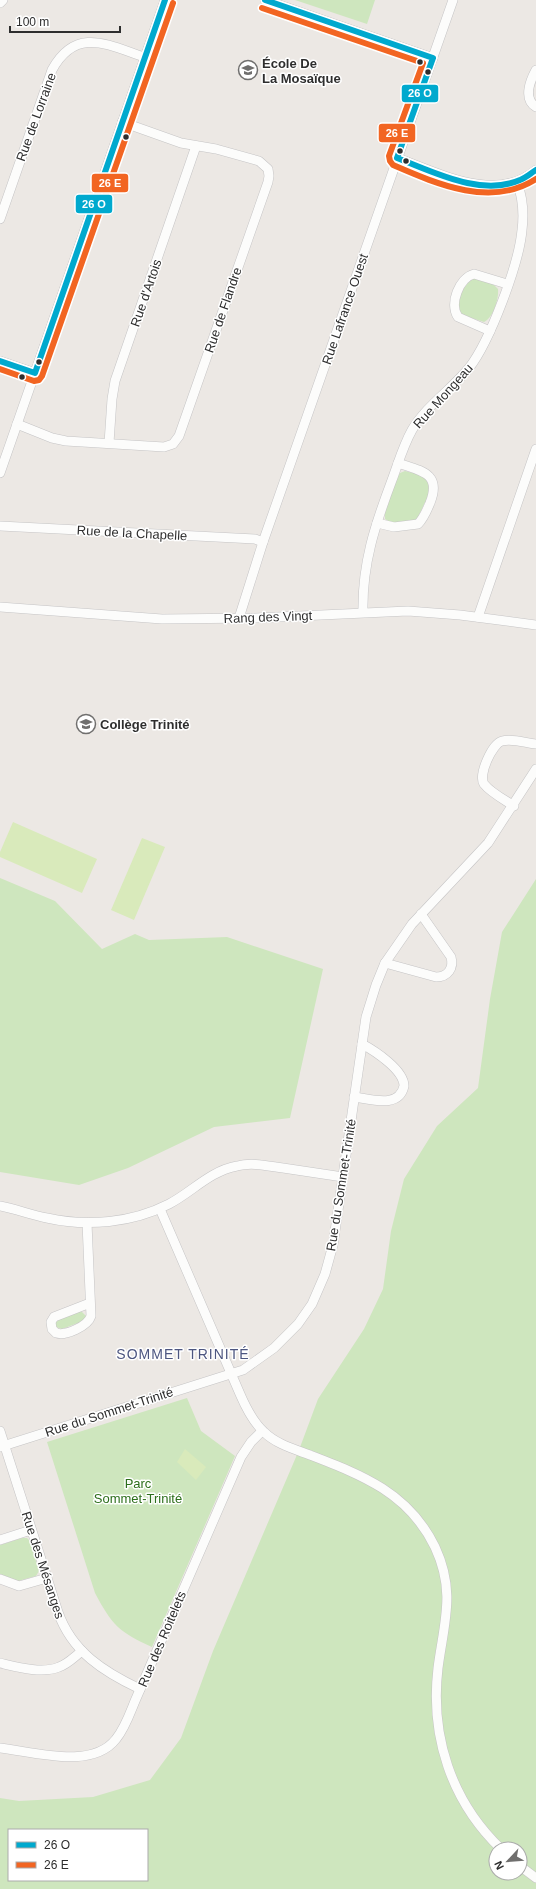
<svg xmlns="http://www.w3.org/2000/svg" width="536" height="1889" font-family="Helvetica,sans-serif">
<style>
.green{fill:#cee6be;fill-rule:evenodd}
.pitch{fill:#d9eabb}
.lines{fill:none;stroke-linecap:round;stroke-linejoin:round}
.minor-casing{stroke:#c5c4c5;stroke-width:10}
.minor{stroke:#fcfcfb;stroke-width:9}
.bus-1-casing{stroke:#fff;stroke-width:9}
.bus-2-casing{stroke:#fff;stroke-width:9}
.bus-1{stroke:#00a9ce;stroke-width:6}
.bus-2{stroke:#f26522;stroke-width:6}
.bus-dot{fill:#2e2e2e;stroke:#fff;stroke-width:1.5}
.labels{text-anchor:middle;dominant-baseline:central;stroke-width:3;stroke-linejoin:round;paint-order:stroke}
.poi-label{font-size:13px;font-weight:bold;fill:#2e2e2e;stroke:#fff;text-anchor:start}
.street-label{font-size:13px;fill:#2e2e2e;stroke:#fff}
.park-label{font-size:13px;fill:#2c6e1b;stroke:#fff}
.neighbourhood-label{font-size:14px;letter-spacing:1px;fill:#4d5680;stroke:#fff}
.line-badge{stroke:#fff;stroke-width:1.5}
.badge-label{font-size:11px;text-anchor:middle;font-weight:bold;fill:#fff}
</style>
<rect width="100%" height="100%" fill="#ece8e4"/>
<g class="green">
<polygon points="295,0 375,0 367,24"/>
<path d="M473 278 493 284 498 289C499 299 493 318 484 322L462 315C452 302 464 286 473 278Z"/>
<path d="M405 471 421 475 429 482 430 492 417 519C410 523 392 525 385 519V512L397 478 400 473Z"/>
<polygon points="0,878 55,901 102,949 135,934 149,940 227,937 323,969 290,1118 214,1127 128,1168 79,1185 0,1172"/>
<path d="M536 879V1889H0V1798L19 1801 93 1797 150 1780 181 1738 213 1651 299 1450 318 1399 364 1329 383 1289 391 1231 404 1179 437 1126 478 1088 490 999 502 932ZM9 1830H147V1880H9ZM496 1849H520V1873H496Z"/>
<polygon points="81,1311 86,1316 83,1321 62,1329 56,1327 55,1323 58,1320"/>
<path d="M187 1398 201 1431 235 1456 152 1647C119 1632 112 1625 95 1593L47 1442Z"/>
<polygon points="22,1538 27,1538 30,1541 39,1571 36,1576 18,1581 0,1574 0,1545"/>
</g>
<g class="pitch">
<polygon points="13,822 97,859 82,893 0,857 0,852"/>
<polygon points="142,838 165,847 134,920 111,910"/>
<polygon points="185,1449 206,1467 196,1480 177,1462"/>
</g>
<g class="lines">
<defs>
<g id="minor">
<polyline points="265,0 433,58"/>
<polyline points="0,3 3,0"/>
<path d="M536 70C530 81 523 99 536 107"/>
<path d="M397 158C439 173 496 204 536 170"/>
<path d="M0 219 52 70C76 26 108 45 144 57"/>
<path d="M490 331 458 317C449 304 459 278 474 274L507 284"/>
<polyline points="0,361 35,373"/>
<polyline points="17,424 52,438 66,441 164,447 173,444 179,436 268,182 269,176 268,169 259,161 216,149 181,143 122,122"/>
<polyline points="109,443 112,399 115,381 196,146"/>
<polyline points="0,473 165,0"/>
<path d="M377 523 394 527 418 524C424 518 427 510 430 503 442 473 421 471 398 463"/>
<polyline points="0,526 255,539 263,542"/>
<polyline points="0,607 162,619 256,618 408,611 460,615 536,625"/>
<path d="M363 612C362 564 375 525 392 480 398 464 403 446 412 430 426 406 452 389 469 368 490 341 519 264 522 230 524 214 523 198 517 182"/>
<polyline points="478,617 536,449"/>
<polyline points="239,618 263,542 453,0"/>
<path d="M514 806C505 800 491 793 484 784 478 775 492 744 502 741 512 738 526 743 536 744"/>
<path d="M385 963 436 977C448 977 454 968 451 957L421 914"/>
<path d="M354 1097C371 1099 399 1109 404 1086 404 1070 375 1051 362 1044"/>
<path d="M0 1206C16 1209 31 1215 47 1218 87 1227 132 1223 169 1204 192 1192 210 1171 237 1166 252 1162 268 1166 283 1168 303 1171 323 1174 343 1177"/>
<path d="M160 1209 240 1394C246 1408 253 1422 264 1432 276 1444 294 1449 310 1455 362 1475 409 1493 435 1547 456 1592 444 1622 438 1668 430 1736 451 1801 501 1849"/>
<path d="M87 1223 91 1316C88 1326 66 1336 56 1333L52 1329 51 1322 54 1317 90 1303"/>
<path d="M0 1431 58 1612C72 1652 104 1672 140 1689"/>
<polyline points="0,1447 243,1370 274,1348 298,1324 312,1304 325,1274 333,1245 366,1017 376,985 385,963 412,924 488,843 536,769"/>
<polyline points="0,1540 31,1530"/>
<polyline points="0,1579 19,1586 47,1578"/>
<path d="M0 1663C17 1667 42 1674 59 1667 68 1664 74 1657 82 1651"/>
<path d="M0 1748C35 1752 92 1770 116 1739 125 1728 130 1713 135 1701L241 1457 251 1442 262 1431"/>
<polyline points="520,1866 536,1878"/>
</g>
</defs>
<use href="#minor" class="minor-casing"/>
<use href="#minor" class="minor"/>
<defs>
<g id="bus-1">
<path d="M265 0 433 58 397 158C434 172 481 197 520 180 526 178 531 173 536 170"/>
<polyline points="0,361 35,373 165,0"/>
</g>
<g id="bus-2">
<path d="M262 8 423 63 389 156 390 161 393 165C437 184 491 208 536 179"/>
<polyline points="0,369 34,381 39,380 42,376 173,3"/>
</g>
</defs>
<use href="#bus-1" class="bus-1-casing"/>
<use href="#bus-2" class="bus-2-casing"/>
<use href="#bus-1" class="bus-1"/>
<use href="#bus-2" class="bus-2"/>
</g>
<defs>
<symbol id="school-ring" viewBox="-11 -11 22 22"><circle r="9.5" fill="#fff" stroke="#706f6e" stroke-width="1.5"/><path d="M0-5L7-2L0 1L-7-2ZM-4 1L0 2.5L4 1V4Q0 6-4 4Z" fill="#706f6e"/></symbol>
</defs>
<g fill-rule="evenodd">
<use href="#school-ring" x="237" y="59" width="22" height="22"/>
<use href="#school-ring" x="75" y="713" width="22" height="22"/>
</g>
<g class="bus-dot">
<circle cx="420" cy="62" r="3.5"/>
<circle cx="428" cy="72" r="3.5"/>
<circle cx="126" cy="137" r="3.5"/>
<circle cx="400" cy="151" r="3.5"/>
<circle cx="406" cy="161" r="3.5"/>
<circle cx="39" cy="362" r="3.5"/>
<circle cx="22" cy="377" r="3.5"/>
</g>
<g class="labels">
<g class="poi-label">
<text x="262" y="63">École De<tspan x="262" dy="15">La Mosaïque</tspan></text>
<text x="100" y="724">Collège Trinité</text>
</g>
<g class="street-label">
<text transform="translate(36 117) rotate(-70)">Rue de Lorraine</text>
<text transform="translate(146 293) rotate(-71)">Rue d'Artois</text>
<text transform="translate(345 309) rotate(-71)">Rue Lafrance Ouest</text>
<text transform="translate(223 310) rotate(-71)">Rue de Flandre</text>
<text transform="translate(443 396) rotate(-48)">Rue Mongeau</text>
<text transform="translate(132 533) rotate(3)">Rue de la Chapelle</text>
<text transform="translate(268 617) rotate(-2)">Rang des Vingt</text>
<text transform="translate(341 1185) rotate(-81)">Rue du Sommet-Trinité</text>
<text transform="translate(109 1412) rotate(-18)">Rue du Sommet-Trinité</text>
<text transform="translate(43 1565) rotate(72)">Rue des Mésanges</text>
<text transform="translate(162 1639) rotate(-67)">Rue des Roitelets</text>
</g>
<g class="park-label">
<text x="138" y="1483">Parc<tspan x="138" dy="15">Sommet-Trinité</tspan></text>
</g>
<g class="neighbourhood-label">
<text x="183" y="1354">SOMMET TRINITÉ</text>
</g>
</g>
<g class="line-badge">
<rect x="401" y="84" width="38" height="19" rx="4" fill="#00a9ce"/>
<rect x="378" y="123" width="38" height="20" rx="4" fill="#f26522"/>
<rect x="91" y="173" width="38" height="20" rx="4" fill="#f26522"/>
<rect x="75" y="194" width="38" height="20" rx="4" fill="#00a9ce"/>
</g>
<g class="badge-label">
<text x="420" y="97">26 O</text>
<text x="397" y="137">26 E</text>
<text x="110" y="187">26 E</text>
<text x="94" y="208">26 O</text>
</g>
<rect x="8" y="1829" width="140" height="52" fill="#ffffff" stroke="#ababab"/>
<rect x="16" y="1842" width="20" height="6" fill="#00a9ce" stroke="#ababab"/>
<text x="44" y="1849" font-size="12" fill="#2e2e2e">26 O</text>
<rect x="16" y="1862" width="20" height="6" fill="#f26522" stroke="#ababab"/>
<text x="44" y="1869" font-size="12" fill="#2e2e2e">26 E</text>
<g transform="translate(508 1861) rotate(244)"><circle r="19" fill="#ffffff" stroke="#ababab"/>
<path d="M0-3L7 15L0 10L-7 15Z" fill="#706f6e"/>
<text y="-6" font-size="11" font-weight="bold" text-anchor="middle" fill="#2e2e2e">N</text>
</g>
<path d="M10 26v6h110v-6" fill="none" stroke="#2e2e2e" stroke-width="2"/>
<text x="16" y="26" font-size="12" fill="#2e2e2e" stroke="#ffffff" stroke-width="3" paint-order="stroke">100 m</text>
</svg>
